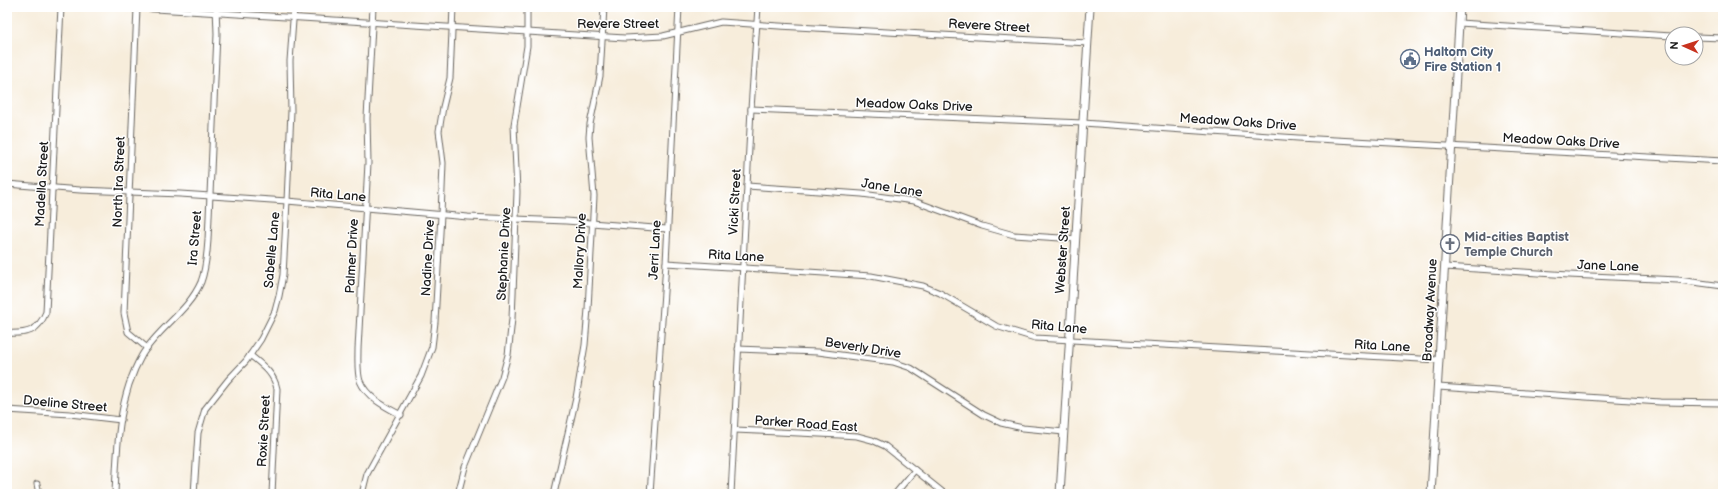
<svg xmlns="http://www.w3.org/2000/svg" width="1730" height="501" font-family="'Balsamiq Sans',sans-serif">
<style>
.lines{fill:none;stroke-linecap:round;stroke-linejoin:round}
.street-casing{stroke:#69655f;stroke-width:7}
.secondary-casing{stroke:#69655f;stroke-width:9}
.street{stroke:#fff;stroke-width:5}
.secondary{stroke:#fff;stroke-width:7}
.labels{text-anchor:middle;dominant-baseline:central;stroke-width:3;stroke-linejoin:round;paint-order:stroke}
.street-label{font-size:13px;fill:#1c1c1c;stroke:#fff}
.service-label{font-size:13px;font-weight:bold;fill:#4e5e75;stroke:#fff;text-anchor:start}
.worship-label{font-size:13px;font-weight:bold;fill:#5b616d;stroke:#fff;text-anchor:start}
</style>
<rect width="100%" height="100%" fill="#fff"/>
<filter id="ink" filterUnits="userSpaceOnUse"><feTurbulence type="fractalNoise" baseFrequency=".025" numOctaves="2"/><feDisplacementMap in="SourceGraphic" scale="8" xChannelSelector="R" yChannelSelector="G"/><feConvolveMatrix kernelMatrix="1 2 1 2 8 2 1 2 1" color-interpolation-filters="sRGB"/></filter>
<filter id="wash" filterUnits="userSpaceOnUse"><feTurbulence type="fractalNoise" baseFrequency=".012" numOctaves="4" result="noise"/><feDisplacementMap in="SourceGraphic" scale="16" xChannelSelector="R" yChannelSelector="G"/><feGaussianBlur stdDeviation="0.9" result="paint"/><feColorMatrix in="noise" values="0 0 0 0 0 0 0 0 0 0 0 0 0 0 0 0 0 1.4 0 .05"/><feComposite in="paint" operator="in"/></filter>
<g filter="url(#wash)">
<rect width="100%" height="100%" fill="#f7eddb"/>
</g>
<g filter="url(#ink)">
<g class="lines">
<defs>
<g id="street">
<polyline points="123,7 625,38 663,36 721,22 779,26 1088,43"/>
<path d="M373 7 367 118 368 163 358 349C358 359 357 372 360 381 367 398 386 407 401 415"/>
<polyline points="137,8 124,313 128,332 147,348"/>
<polyline points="1459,23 1672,36"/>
<polyline points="1696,37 1723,38"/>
<polyline points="751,109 1083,123 1298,138 1723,161"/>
<polyline points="7,184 80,190 180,194 287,201 468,217 566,221 667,229"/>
<polyline points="747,186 862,194 914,201 982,226 1014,235 1076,239"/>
<polyline points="666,263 871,276 923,286 940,293 996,326 1035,338 1439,360"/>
<polyline points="1445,267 1569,275 1678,280 1723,286"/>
<path d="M7 333C27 334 38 332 46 312L61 7"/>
<polyline points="738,349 818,352 893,362 911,368 984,415 1001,423 1023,428 1064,432"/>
<path d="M250 355C262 365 274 373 277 389L272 494"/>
<polyline points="1438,387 1660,402 1723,403"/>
<polyline points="7,410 70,414 121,420"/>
<polyline points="735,430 840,435 857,436 872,440 885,446 945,494"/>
<polyline points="37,484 39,494"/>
<path d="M115 494C117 447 118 397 142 355 158 328 188 312 201 282 206 269 207 254 208 240L217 34 216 7"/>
<polyline points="194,494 198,433 205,409 228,380 246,361 261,339 275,311 279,296 283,275 287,201 291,111 290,61 294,7"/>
<polyline points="362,494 367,474 421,376 432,347 435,322 441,215 443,163 439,131 443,107 450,78 453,7"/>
<polyline points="458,494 465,467 502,377 508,355 512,319 517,192 514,125 527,46 527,7"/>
<polyline points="554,494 576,398 585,345 588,309 594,196 589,137 590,124 600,76 604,7"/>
<polyline points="650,494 666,263 679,7"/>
<polyline points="731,494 751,109 758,7"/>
<polyline points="895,494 915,470"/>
</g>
<g id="secondary">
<polyline points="1060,494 1090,7"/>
<polyline points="1431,494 1460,7"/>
</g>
</defs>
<use href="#street" class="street-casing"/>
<use href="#secondary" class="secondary-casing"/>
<use href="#street" class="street"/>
<use href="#secondary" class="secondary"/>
</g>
</g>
<defs>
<symbol id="civic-ring" viewBox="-11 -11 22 22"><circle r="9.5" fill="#fff" stroke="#5c6f8a" stroke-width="1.5"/><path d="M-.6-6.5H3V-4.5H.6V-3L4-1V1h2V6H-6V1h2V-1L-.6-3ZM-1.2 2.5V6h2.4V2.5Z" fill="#5c6f8a"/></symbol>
<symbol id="church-ring" viewBox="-11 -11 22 22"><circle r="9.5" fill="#fff" stroke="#6b7280" stroke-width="1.5"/><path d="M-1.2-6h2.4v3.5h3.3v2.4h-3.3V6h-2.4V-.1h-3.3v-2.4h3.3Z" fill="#6b7280"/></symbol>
</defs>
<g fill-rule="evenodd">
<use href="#civic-ring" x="1399" y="48" width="22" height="22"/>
<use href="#church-ring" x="1439" y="233" width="22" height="22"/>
</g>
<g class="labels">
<g class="street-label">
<text x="618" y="24">Revere Street</text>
<text transform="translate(989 26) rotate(3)">Revere Street</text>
<text transform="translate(914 105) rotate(2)">Meadow Oaks Drive</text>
<text transform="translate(1238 122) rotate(4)">Meadow Oaks Drive</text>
<text transform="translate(1561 141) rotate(3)">Meadow Oaks Drive</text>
<text transform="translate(119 182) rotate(-88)">North Ira Street</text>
<text transform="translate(42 184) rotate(-87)">Madella Street</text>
<text transform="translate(892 188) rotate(9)">Jane Lane</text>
<text transform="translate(338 195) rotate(5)">Rita Lane</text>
<text transform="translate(735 202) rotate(-87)">Vicki Street</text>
<text transform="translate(195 238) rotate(-85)">Ira Street</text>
<text transform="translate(272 250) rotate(-85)">Sabelle Lane</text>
<text transform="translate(655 250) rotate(-87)">Jerri Lane</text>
<text transform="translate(1063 250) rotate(-86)">Webster Street</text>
<text transform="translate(580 251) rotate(-87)">Mallory Drive</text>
<text transform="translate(504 254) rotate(-87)">Stephanie Drive</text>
<text transform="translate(352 256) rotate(-87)">Palmer Drive</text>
<text transform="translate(736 256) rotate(3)">Rita Lane</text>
<text transform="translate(428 258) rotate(-87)">Nadine Drive</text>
<text transform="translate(1608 266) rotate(2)">Jane Lane</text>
<text transform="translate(1430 310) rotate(-87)">Broadway Avenue</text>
<text transform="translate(1059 327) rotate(5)">Rita Lane</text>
<text transform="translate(1382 346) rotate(3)">Rita Lane</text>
<text transform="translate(863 348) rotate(9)">Beverly Drive</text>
<text transform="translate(65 404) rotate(5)">Doeline Street</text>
<text transform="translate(806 424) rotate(4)">Parker Road East</text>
<text transform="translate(264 431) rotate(-87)">Roxie Street</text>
</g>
<g class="service-label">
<text x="1424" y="52">Haltom City<tspan x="1424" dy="15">Fire Station 1</tspan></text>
</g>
<g class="worship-label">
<text x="1464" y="237">Mid-cities Baptist<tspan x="1464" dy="15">Temple Church</tspan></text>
</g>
</g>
<rect width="1730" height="501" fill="none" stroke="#fff" stroke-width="24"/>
<g transform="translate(1684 46) rotate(273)"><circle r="19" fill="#ffffff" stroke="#a4a4a4"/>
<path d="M0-3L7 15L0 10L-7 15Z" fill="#c8321e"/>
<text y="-6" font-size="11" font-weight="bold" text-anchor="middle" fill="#1c1c1c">N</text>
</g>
</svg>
